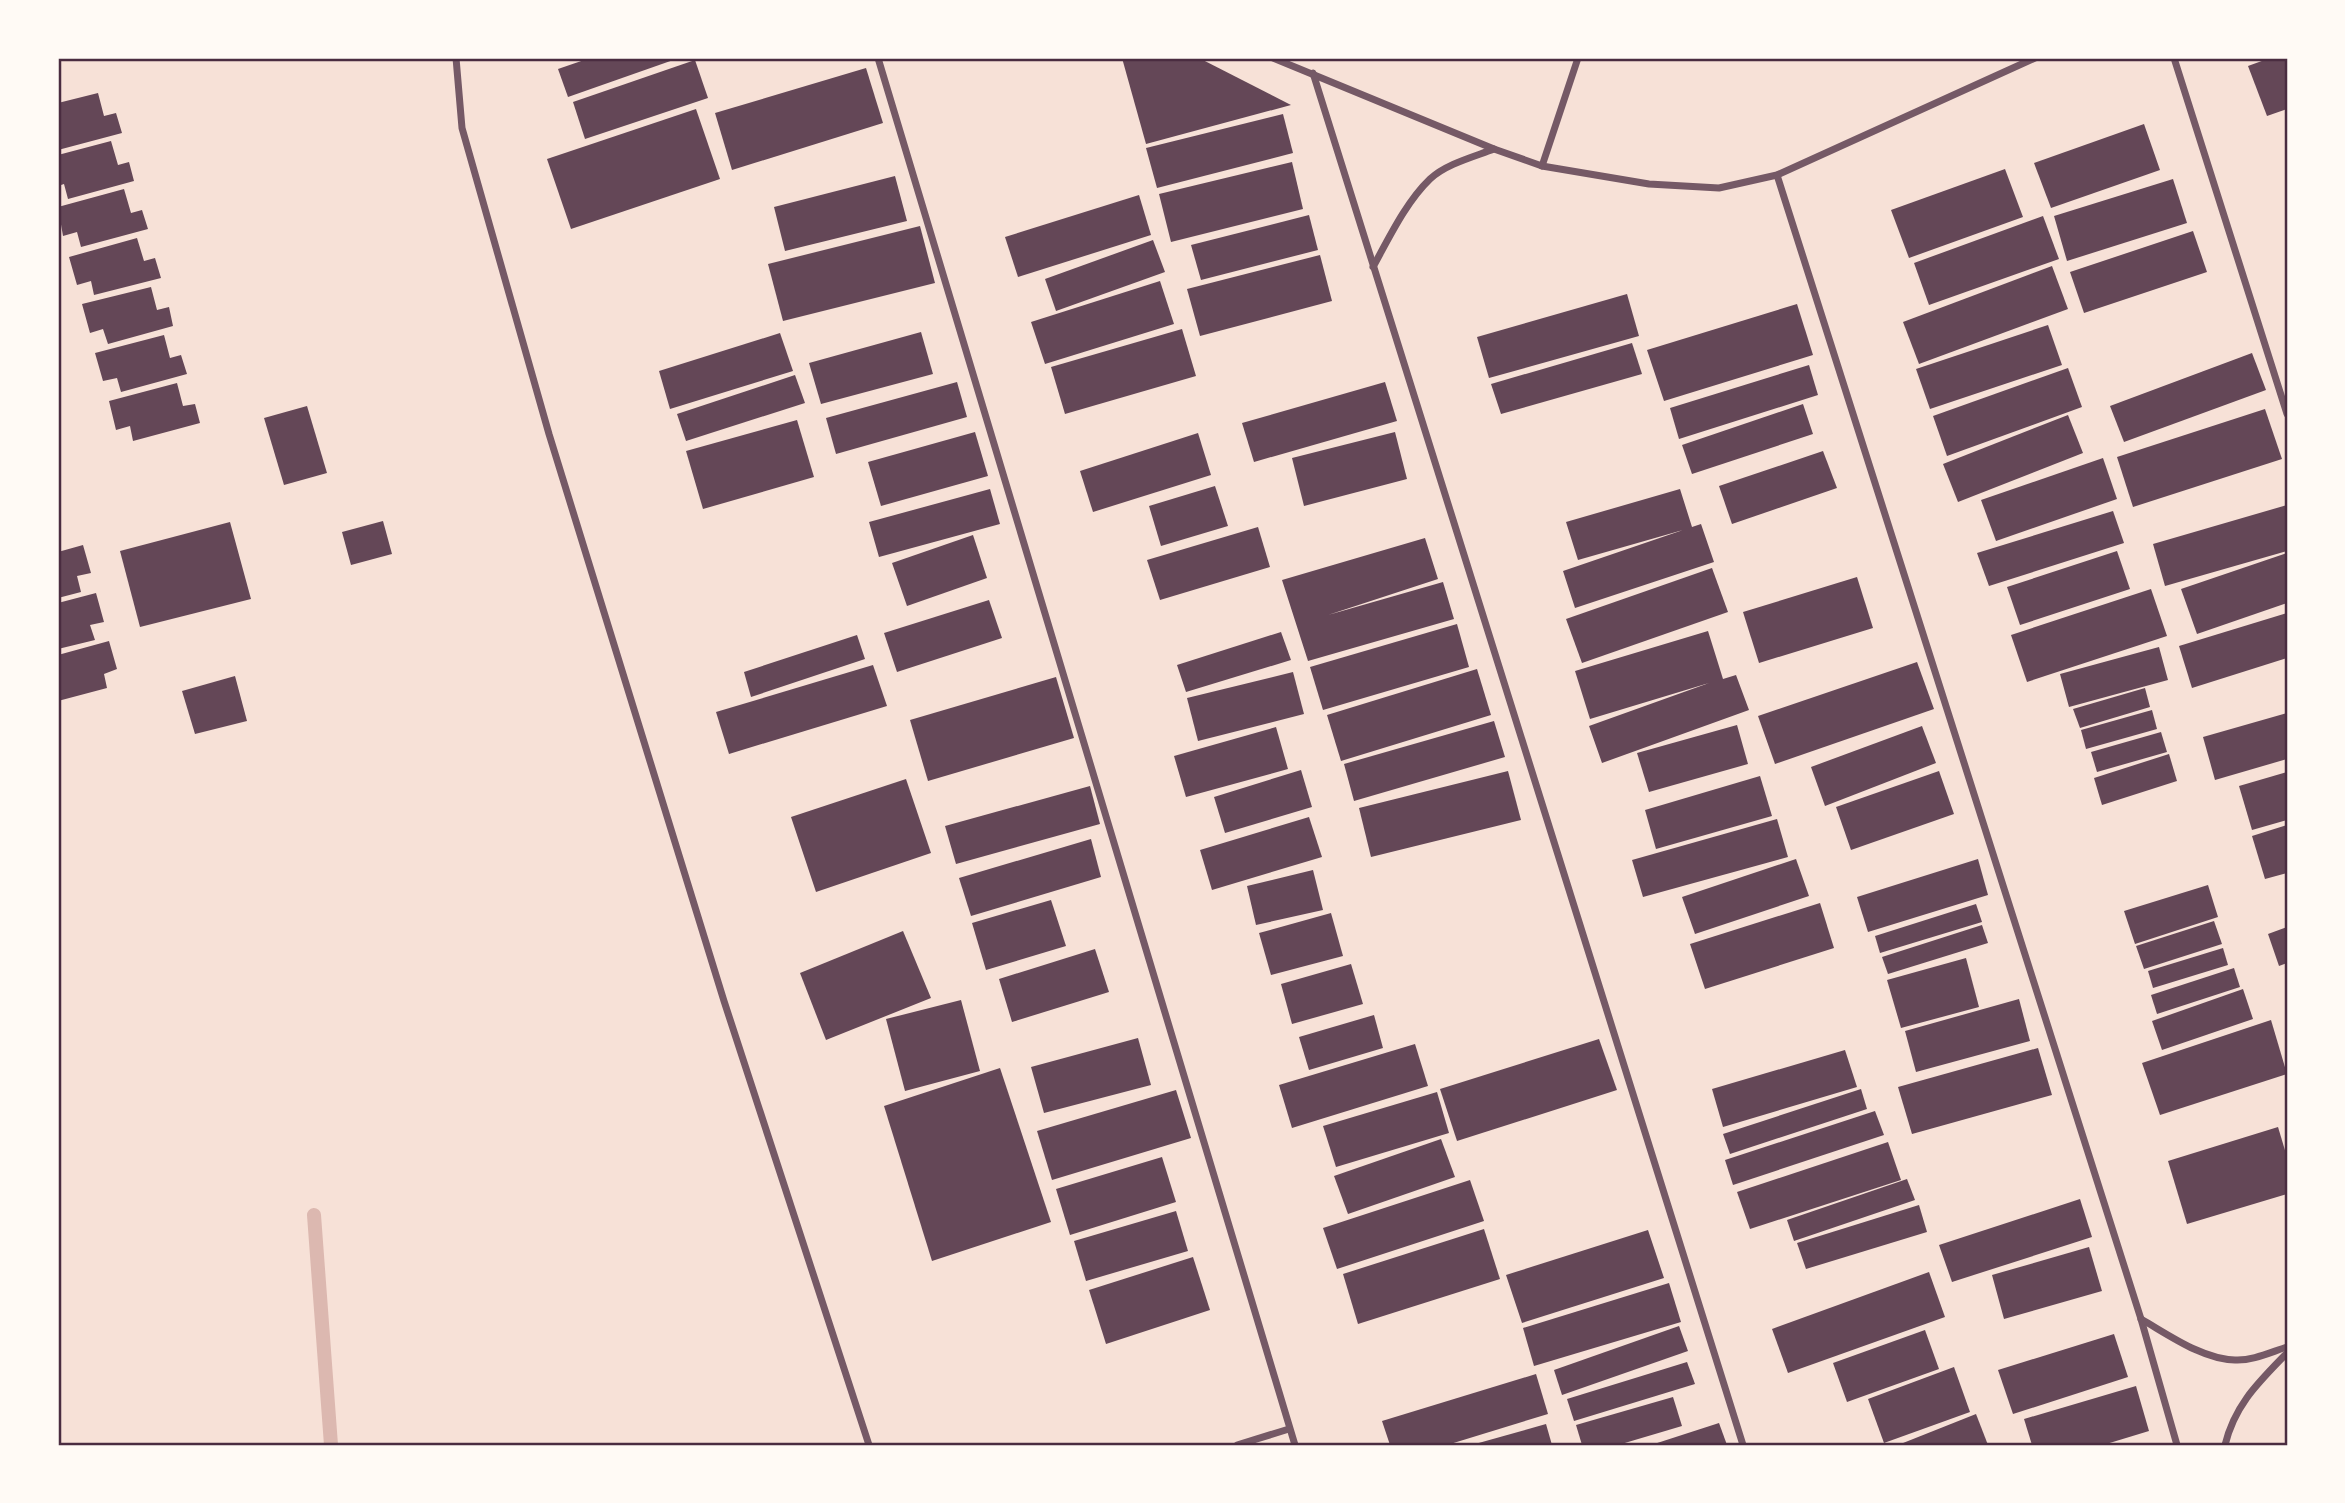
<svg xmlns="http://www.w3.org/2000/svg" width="2345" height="1503" font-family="Montserrat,sans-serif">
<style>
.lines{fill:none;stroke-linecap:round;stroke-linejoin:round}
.stream{stroke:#dcb8b0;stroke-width:14}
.building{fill:#644757}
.minor{stroke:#755966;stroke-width:7}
.neatline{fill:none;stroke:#4a2c40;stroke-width:2.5}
</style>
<rect width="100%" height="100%" fill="#f7e1d7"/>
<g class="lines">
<polyline class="stream" points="314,1215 331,1445"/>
</g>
<g class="building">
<polygon points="590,58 679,58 568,97 558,69"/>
<polygon points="1122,58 1199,58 1291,105 1146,144"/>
<polygon points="2270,58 2287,58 2287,109 2267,116 2248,66"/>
<polygon points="695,60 708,98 585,139 573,102"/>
<polygon points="866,68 883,123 732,170 715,113"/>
<polygon points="98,93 104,116 116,113 122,133 58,150 58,103"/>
<polygon points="696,109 720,179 571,229 547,159"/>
<polygon points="1283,114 1293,153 1157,188 1146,148"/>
<polygon points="2144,124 2160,170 2051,208 2034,163"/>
<polygon points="111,141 118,165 129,162 134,181 68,199 64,184 58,186 58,155"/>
<polygon points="1292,162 1303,209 1171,242 1159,194"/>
<polygon points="2005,169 2023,217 1909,258 1891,210"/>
<polygon points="895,176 907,221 785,251 774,207"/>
<polygon points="2173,179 2187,223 2067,261 2054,216"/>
<polygon points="124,189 131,213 142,210 148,229 81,247 77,232 63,236 58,207"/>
<polygon points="1139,195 1151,235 1018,277 1005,237"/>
<polygon points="1309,215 1318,250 1201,280 1191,245"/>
<polygon points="2043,216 2059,259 1929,305 1914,263"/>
<polygon points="920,226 935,283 783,321 768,264"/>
<polygon points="2193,231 2207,272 2084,313 2070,272"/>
<polygon points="137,238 144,261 155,258 161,278 94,295 91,281 77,285 69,257"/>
<polygon points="1153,240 1165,272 1056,311 1045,279"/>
<polygon points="1320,255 1332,301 1200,336 1187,289"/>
<polygon points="2052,266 2068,309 1919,364 1903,322"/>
<polygon points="1160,281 1174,324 1045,364 1031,322"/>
<polygon points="151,287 157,310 169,307 173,326 108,344 103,329 90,333 82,304"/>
<polygon points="1627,294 1639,336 1489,378 1477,337"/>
<polygon points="1797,304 1813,355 1664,401 1647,350"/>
<polygon points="2048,325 2062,365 1930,409 1916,369"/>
<polygon points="1182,329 1196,376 1065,414 1051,367"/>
<polygon points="921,332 933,374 821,404 809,363"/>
<polygon points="780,333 793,371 670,409 659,371"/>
<polygon points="164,335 170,358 181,355 187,374 121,392 117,378 103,381 95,353"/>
<polygon points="1632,343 1642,374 1501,414 1491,384"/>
<polygon points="2252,353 2266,390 2124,442 2110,406"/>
<polygon points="1809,365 1818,395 1679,439 1670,408"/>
<polygon points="2068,368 2082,407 1947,456 1933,416"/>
<polygon points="795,375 805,403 686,441 677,414"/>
<polygon points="957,382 967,417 836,454 826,418"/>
<polygon points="1385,382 1397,421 1254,462 1242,423"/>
<polygon points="177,383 183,406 195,404 200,423 133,441 130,426 116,430 109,401"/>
<polygon points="1803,404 1813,434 1692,474 1682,445"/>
<polygon points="307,406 327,473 284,485 264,418"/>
<polygon points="2265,409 2282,459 2133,507 2117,457"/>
<polygon points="2068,415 2083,453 1958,502 1943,464"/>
<polygon points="797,420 814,477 703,509 686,451"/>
<polygon points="975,432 988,476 881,506 868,462"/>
<polygon points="1395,432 1407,479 1304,506 1292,458"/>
<polygon points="1198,433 1211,475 1093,512 1080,471"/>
<polygon points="1823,451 1837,488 1732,524 1719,486"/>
<polygon points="2103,458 2117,499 1996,541 1981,500"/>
<polygon points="1215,486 1228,526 1161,546 1149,506"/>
<polygon points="990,489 1000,524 879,557 869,522"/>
<polygon points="1680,489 1692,527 1701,524 1714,562 1575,608 1563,571 1683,530 1578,560 1566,522"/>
<polygon points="2287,505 2287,551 2165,586 2153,544"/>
<polygon points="2113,511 2124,543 1989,586 1977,553"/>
<polygon points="383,521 392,554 351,565 342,532"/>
<polygon points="230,522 251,599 140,627 120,551"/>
<polygon points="1258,527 1270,567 1160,600 1147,560"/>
<polygon points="973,535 987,578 907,606 892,563"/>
<polygon points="1425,538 1438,579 1328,615 1443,582 1454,619 1308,661 1282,580"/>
<polygon points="83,545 91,573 77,576 81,592 58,598 58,552"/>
<polygon points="2117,551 2130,589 2020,625 2007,587"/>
<polygon points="2287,553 2287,603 2197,634 2181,589"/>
<polygon points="1712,568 1728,612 1582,663 1566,619"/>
<polygon points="1857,577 1873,628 1759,663 1743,612"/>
<polygon points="2151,589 2167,636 2027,682 2011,635"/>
<polygon points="96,593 104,622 90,625 95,640 58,649 58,603"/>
<polygon points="989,600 1002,638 897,672 884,633"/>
<polygon points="2287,613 2287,658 2192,688 2179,646"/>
<polygon points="1457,624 1469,667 1323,710 1310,667"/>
<polygon points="1708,631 1723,679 1736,675 1749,710 1602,763 1589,726 1709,683 1590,719 1575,671"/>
<polygon points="1281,632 1291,660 1186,692 1177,665"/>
<polygon points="857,635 865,659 751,697 744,672"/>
<polygon points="109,641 117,669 104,674 107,688 58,701 58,655"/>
<polygon points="2159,647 2168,680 2069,707 2060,674"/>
<polygon points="1917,662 1934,709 1775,764 1758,716"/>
<polygon points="873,665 887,706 729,754 716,712"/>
<polygon points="1477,669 1491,715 1341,761 1327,715"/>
<polygon points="1293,672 1304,714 1198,741 1187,698"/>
<polygon points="235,676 247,721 195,734 182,691"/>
<polygon points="1056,677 1074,738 928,781 910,720"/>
<polygon points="2145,688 2150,707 2080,728 2073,709"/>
<polygon points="2152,710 2157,729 2086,749 2081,730"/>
<polygon points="2287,713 2287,759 2215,780 2203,737"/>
<polygon points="1494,721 1505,757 1354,801 1344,764"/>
<polygon points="1737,725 1748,764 1649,792 1637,753"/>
<polygon points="1922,726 1936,763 1825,806 1811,767"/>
<polygon points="1276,727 1288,769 1186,797 1174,756"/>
<polygon points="2161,732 2167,752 2097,772 2091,752"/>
<polygon points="2169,754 2177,781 2102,805 2094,778"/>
<polygon points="1301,770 1312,807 1225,833 1214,797"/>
<polygon points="1508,771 1521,820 1371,857 1359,808"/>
<polygon points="1939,771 1954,814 1851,850 1836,807"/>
<polygon points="2287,772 2287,820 2252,830 2239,786"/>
<polygon points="1760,776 1772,816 1656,849 1645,810"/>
<polygon points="906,779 931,853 816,892 791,817"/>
<polygon points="1090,786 1100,824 956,864 945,826"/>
<polygon points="1309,817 1322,857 1212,890 1200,850"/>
<polygon points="1777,819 1788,857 1643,897 1632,860"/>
<polygon points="2287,825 2287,873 2265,879 2252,836"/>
<polygon points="1091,839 1101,877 971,916 959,878"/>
<polygon points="1796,859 1809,896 1695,934 1682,897"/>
<polygon points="1978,859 1988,895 1868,932 1857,897"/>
<polygon points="1313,870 1323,910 1256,925 1247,886"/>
<polygon points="2208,885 2218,917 2135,944 2124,911"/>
<polygon points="1051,900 1066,946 986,970 972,923"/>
<polygon points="1820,903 1834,948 1705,989 1690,944"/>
<polygon points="1976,904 1982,922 1880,953 1875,936"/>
<polygon points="1331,913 1343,956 1271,975 1259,933"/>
<polygon points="2214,921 2222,944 2144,969 2136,946"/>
<polygon points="1982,925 1988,943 1888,974 1882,957"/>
<polygon points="2287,927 2287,963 2279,966 2268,934"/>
<polygon points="903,931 931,998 826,1040 800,973"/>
<polygon points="2223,948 2228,965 2153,988 2148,971"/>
<polygon points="1095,949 1109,992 1012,1022 999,979"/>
<polygon points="1966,958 1979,1007 1901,1028 1887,980"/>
<polygon points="1351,964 1363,1004 1292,1024 1281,984"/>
<polygon points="2234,968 2240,987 2157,1014 2151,995"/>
<polygon points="2243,989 2253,1019 2162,1050 2152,1021"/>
<polygon points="2019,999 2030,1041 1916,1072 1905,1031"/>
<polygon points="961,1000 980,1071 905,1091 886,1019"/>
<polygon points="1374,1015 1383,1048 1309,1070 1299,1037"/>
<polygon points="2271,1020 2287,1074 2160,1115 2142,1063"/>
<polygon points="1138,1038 1151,1085 1044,1113 1031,1067"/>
<polygon points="1599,1039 1617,1090 1457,1141 1440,1089"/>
<polygon points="1415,1044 1428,1086 1292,1128 1279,1085"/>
<polygon points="2038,1048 2052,1095 1912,1134 1898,1087"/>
<polygon points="1845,1050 1857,1087 1723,1127 1712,1089"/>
<polygon points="1000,1068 1051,1222 932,1261 884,1106"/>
<polygon points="1861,1089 1867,1109 1730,1154 1723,1134"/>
<polygon points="1176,1090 1191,1138 1052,1180 1037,1131"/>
<polygon points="1437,1092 1449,1133 1336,1167 1323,1126"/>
<polygon points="1875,1111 1884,1135 1733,1185 1725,1160"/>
<polygon points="2278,1127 2287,1157 2287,1194 2187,1224 2168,1161"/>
<polygon points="1441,1139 1455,1177 1348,1214 1334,1176"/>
<polygon points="1888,1142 1901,1180 1750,1229 1737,1192"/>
<polygon points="1162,1157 1176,1202 1070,1235 1056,1189"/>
<polygon points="1907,1179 1915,1200 1794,1241 1787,1220"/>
<polygon points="1470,1180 1484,1221 1337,1269 1323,1228"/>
<polygon points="2080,1199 2092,1237 1952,1282 1939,1245"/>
<polygon points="1919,1205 1927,1232 1806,1269 1797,1243"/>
<polygon points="1176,1211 1188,1251 1086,1281 1074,1241"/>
<polygon points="1484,1229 1500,1279 1358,1324 1343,1274"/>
<polygon points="1648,1230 1664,1278 1522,1323 1506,1275"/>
<polygon points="2089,1247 2102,1291 2004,1319 1992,1275"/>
<polygon points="1193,1257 1210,1310 1106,1344 1089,1290"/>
<polygon points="1929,1272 1945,1317 1788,1373 1772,1329"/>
<polygon points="1669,1283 1681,1322 1534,1366 1523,1328"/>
<polygon points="1679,1326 1688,1351 1562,1395 1554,1370"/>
<polygon points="1925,1330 1939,1369 1847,1402 1833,1363"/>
<polygon points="2114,1334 2128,1377 2013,1414 1998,1370"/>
<polygon points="1687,1362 1695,1384 1574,1421 1567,1399"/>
<polygon points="1954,1367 1970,1412 1884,1443 1868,1399"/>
<polygon points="1536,1374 1548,1414 1447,1445 1390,1445 1382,1421"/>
<polygon points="2136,1386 2149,1431 2103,1445 2032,1445 2024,1419"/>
<polygon points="1673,1397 1682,1426 1618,1445 1582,1445 1576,1425"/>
<polygon points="1976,1414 1988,1445 1898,1445"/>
<polygon points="1719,1423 1727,1445 1651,1445"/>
<polygon points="1546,1424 1552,1445 1475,1445 1475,1444"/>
</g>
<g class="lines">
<g class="minor">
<polyline points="456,58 462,128 549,434 724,1001 869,1445"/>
<polyline points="878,58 1295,1445"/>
<polyline points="1273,58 1494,149 1542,166 1649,184 1719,188 1777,175 2035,58"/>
<polyline points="2174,58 2287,414"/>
<polyline points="1313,73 1743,1445"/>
<polyline points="1542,166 1578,58"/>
<polyline points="1777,175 2141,1319 2177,1445"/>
<path d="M1373 267C1389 238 1406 202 1430 179 1446 164 1473 157 1494 149"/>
<path d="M2141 1319C2169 1335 2202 1359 2235 1360 2252 1361 2271 1352 2287 1347"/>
<polyline points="1237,1445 1289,1429"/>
<path d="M2225 1445C2235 1404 2259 1382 2287 1353"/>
</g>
</g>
<rect width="2345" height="1503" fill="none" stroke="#fffaf5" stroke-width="119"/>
<rect x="60" y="60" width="2226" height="1384" class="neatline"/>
</svg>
